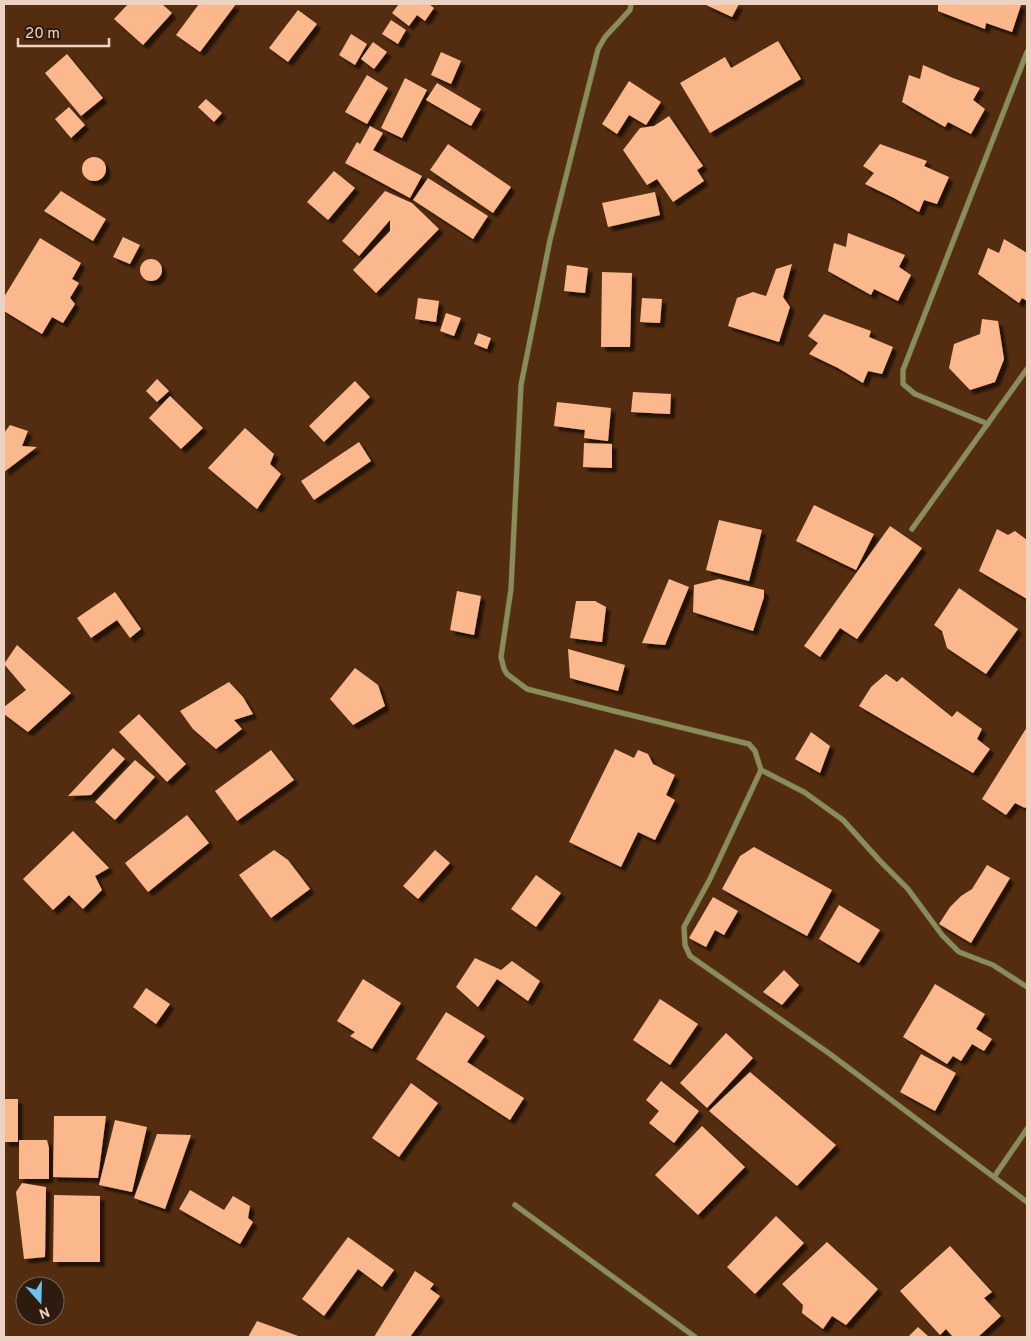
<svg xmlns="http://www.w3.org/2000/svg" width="1031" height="1341" font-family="Overpass,sans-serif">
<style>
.building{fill:#fbb88d;filter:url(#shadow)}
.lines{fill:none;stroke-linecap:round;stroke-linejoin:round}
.street-casing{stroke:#6f4b30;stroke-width:6}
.street{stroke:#888e5a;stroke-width:5}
</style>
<defs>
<filter id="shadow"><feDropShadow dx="4.5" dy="4.5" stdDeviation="1" flood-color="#0009"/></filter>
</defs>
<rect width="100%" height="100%" fill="#542d10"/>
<g class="building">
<polygon points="128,4 162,4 172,13 143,45 114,19"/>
<polygon points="199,4 236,4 200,52 176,35"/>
<polygon points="399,4 429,4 434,8 425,21 417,15 409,26 392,13"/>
<polygon points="704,4 739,4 732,17"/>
<polygon points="938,4 1020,4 1021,5 1012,32 986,23 985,29 938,11"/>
<polygon points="298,10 317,24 288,62 269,48"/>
<polygon points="391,20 406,30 398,44 382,34"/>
<polygon points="351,34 367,44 355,65 339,55"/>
<polygon points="778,41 801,79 710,133 680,83 725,57 731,68"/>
<polygon points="373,42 387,52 374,69 361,59"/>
<polygon points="441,52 461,61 451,84 431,75"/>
<polygon points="67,54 103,98 81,116 45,73"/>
<polygon points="923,65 953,78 980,88 973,100 985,109 971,134 948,122 945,127 902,102 909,75 920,79"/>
<polygon points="367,75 388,88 367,124 345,112"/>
<polygon points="405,78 427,90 402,138 381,128"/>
<polygon points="629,81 661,102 646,125 629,115 617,134 602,124"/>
<polygon points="437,83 481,109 471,126 426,100"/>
<polygon points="206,99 222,113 214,122 198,107"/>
<polygon points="69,107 85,125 71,138 55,119"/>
<polygon points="669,116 703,166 697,170 704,181 673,202 657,179 647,185 623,150 640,128 654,126"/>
<polygon points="370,126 383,133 373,150 422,176 410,198 345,163 357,142 360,144"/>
<polygon points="448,144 511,187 493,213 430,170"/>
<polygon points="880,144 927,161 924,166 949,177 937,204 924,200 919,212 894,198 865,184 874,173 863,166"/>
<circle cx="94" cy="169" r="12"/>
<polygon points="334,171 355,188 328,220 307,202"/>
<polygon points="428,178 488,216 473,239 413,200"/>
<polygon points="61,191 106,219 93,241 44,211"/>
<polygon points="385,191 412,203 439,229 376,293 353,270 390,231 390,220 359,256 342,241"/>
<polygon points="655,192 660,215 608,227 602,203"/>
<polygon points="848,233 905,255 899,267 911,275 898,301 874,289 871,295 828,271 834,243 846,247"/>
<polygon points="123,237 140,245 130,264 113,257"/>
<polygon points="40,238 81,263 72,279 79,283 70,298 75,304 63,323 52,317 42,334 4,311 4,297"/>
<polygon points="1004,239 1027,253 1027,301 1022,298 1019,303 978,274 988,248 999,253"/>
<circle cx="151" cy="270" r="11"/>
<polygon points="792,264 783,297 790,307 779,342 728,326 737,298 753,292 766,296 776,269"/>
<polygon points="567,265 588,268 585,293 564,291"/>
<polygon points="602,272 632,273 630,347 601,347"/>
<polygon points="418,298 439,301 436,322 415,319"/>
<polygon points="642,298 662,299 660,323 640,322"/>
<polygon points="446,313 461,318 454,336 440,331"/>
<polygon points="824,314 871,331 869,337 893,347 882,374 868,371 863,383 838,368 809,354 818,343 808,336"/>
<polygon points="982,319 998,321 1004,359 995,382 970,390 949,368 954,344 980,334"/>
<polygon points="478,333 491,338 487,349 474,344"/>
<polygon points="157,379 169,391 157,402 146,391"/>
<polygon points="355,381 370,397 324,442 309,426"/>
<polygon points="633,392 671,394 670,414 631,412"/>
<polygon points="170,396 203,428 181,449 149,418"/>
<polygon points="557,402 611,408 608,441 584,438 585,430 554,426"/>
<polygon points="10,425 28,431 22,446 37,447 4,472 4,433"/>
<polygon points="245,428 274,454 270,464 281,474 257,509 208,468"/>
<polygon points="359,442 371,461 314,500 301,481"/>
<polygon points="584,443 612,444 612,468 583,467"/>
<polygon points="814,505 874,534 856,570 796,541"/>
<polygon points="719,520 762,530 749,581 706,570"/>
<polygon points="890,526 922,548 857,639 840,628 820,657 804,646"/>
<polygon points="997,529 1008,535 1015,531 1027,540 1027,599 979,571"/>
<polygon points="669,579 689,587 665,645 642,643"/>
<polygon points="719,579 764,590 764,597 753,631 693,612 694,585"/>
<polygon points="959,588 1018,629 986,674 947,648 942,631 934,625"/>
<polygon points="457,591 481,596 474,635 450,630"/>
<polygon points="115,592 141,629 130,638 117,620 91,638 77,618"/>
<polygon points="576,601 595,601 606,607 602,642 570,638"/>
<polygon points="17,645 71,693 28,732 4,714 4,707 26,690 4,664"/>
<polygon points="568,649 625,665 618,691 570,678"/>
<polygon points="355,668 378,685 385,706 353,725 330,699"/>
<polygon points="886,674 897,682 902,677 952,717 957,711 982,729 977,739 990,749 973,773 859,706 871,687"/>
<polygon points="229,682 243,697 253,714 234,720 242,729 216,749 193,729 180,711"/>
<polygon points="139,714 186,764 167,782 119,732"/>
<polygon points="1027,727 1027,806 1025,808 1015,803 1006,815 982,799"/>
<polygon points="811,732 830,746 820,773 795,759"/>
<polygon points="113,748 125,759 91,795 68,796"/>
<polygon points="615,749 634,758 638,750 648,754 653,764 675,775 666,795 675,800 655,840 638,832 621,867 569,842"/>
<polygon points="271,750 294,780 237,821 215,791"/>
<polygon points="135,760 155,777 115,820 95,802"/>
<polygon points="187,815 209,843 148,892 125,863"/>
<polygon points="73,831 109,868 95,876 102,890 83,909 69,895 53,910 23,879"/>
<polygon points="754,847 832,890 807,936 722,889 740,856"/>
<polygon points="274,850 288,860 310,889 271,918 239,875"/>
<polygon points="435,850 450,863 418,899 403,886"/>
<polygon points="987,865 1010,878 971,943 939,924 950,907 961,896 972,889"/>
<polygon points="536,875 561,893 536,927 511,909"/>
<polygon points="713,897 738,911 724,935 715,930 706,947 689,938"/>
<polygon points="839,905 880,930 859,963 819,939"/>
<polygon points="475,958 501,970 512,961 540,981 528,1001 497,979 478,1007 456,987"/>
<polygon points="784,970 799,985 782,1005 763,992"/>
<polygon points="363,979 401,1003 372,1049 350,1036 355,1032 337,1021"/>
<polygon points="935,984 985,1014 976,1029 992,1039 984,1051 972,1044 961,1061 953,1056 947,1064 903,1037"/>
<polygon points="146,988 170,1004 156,1024 133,1007"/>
<polygon points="660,999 698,1024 670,1065 633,1040"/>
<polygon points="446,1012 485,1036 467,1062 524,1098 510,1120 416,1059"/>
<polygon points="726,1033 753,1058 707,1108 680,1083"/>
<polygon points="921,1054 956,1073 935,1111 900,1092"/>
<polygon points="750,1072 836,1145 797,1186 709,1111"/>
<polygon points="661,1081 699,1111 674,1143 649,1123 659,1111 646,1100"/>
<polygon points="411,1083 438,1103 399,1157 372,1138"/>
<rect x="4" y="1099" width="14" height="43"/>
<polygon points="54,1116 106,1116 98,1178 53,1177"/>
<polygon points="115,1120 147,1127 132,1192 99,1185"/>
<polygon points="702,1126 745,1167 698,1215 655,1175"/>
<polygon points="157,1134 191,1135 165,1209 134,1198"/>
<polygon points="19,1140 47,1140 49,1148 49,1179 19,1179"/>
<polygon points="22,1183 46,1187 45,1257 24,1259 16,1192"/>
<polygon points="190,1190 224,1210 233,1196 250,1206 248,1218 253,1222 240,1244 179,1209"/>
<polygon points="54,1195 100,1196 100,1262 53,1262"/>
<polygon points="776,1216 804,1243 755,1294 727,1267"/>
<polygon points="348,1237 394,1270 382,1287 358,1269 324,1316 302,1299"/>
<polygon points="827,1242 878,1289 846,1325 832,1316 823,1329 802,1313 803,1305 782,1284"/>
<polygon points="950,1246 992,1292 984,1298 1001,1316 978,1337 953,1337 946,1329 940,1335 900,1291"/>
<polygon points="415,1271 434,1284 430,1289 440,1296 410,1337 374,1337"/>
<polygon points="257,1321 301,1337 248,1337"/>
<polygon points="918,1327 929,1337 908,1337"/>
</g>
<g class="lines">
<defs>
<g id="street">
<polyline points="631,4 630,10 605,37 598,49 550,240 521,385 511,589 501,657 504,669 507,674 527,689 606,709 749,744 755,751 761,770 710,879 684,927 685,945 690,956 830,1054 1027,1202"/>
<polyline points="988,424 915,394 903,384 903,370 1027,52"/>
<polyline points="912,529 1027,369"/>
<polyline points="761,770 804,792 843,820 880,861 908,889 942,935 959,952 993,965 1027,987"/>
<polyline points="994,1177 1027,1129"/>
<polyline points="515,1205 695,1337"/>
</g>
</defs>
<use href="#street" class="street-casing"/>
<use href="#street" class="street"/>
</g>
<rect width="1031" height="1341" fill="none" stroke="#ebd2c2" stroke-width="10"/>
<g transform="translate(40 1301) rotate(160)"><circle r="24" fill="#2d1b0f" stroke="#796457"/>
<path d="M0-4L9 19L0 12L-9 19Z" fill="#6bc3f2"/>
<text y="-8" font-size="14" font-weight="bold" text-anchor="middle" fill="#ebd2c2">N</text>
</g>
<path d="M18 38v8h91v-8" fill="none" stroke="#ebd2c2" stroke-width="2.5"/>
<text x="25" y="38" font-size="15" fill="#ebd2c2" stroke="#2d1b0f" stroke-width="4" paint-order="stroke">20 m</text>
</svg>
